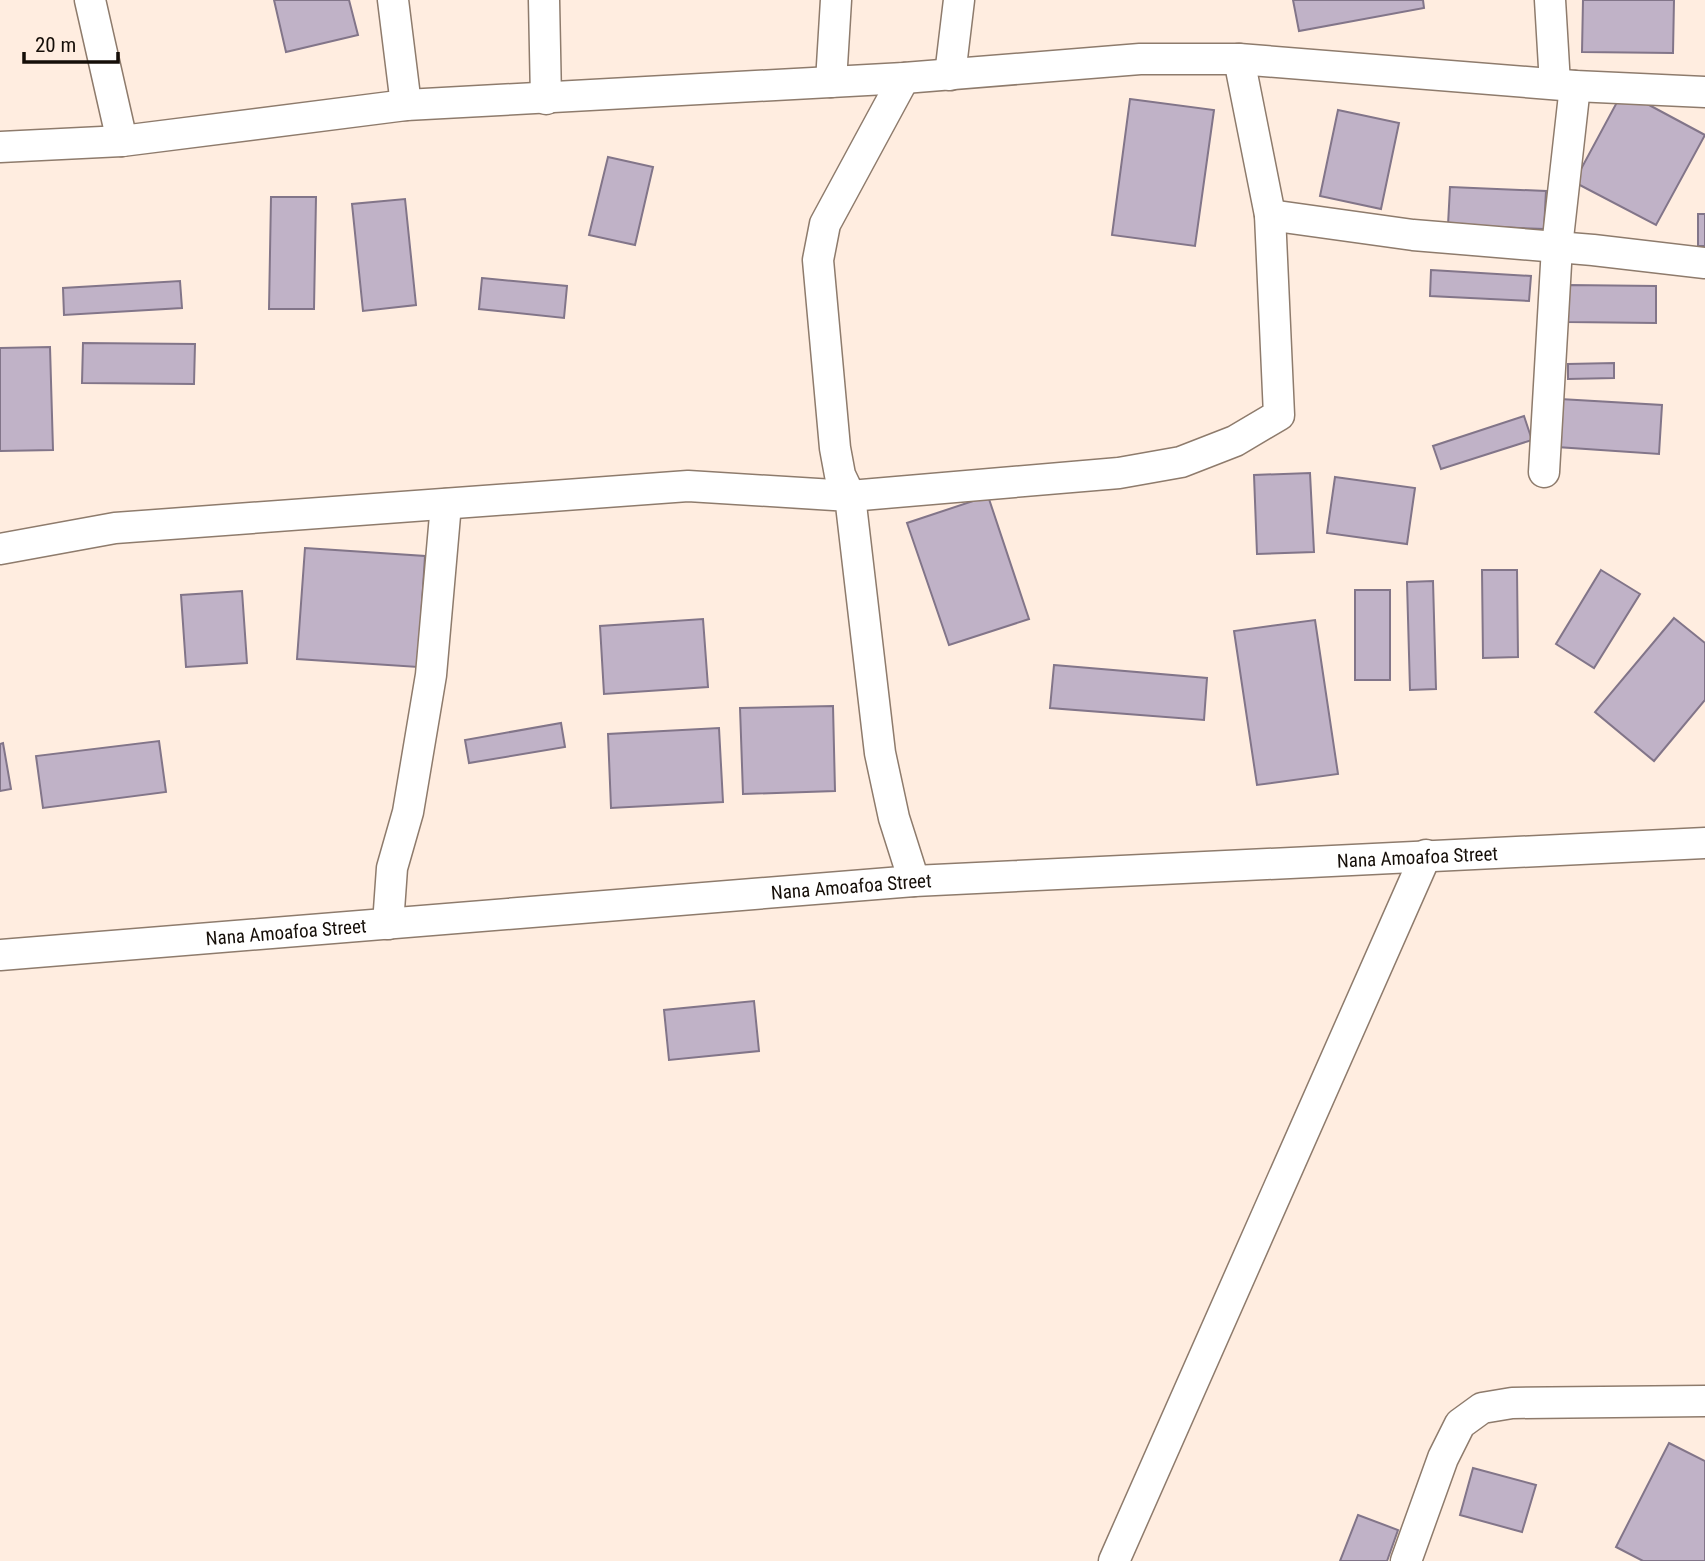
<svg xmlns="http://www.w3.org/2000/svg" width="1705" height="1561" font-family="'Roboto Condensed',sans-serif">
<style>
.building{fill:#c0b2c7;stroke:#827589;stroke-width:2}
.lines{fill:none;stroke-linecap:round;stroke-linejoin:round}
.street-casing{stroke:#8e7b6c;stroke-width:33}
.street{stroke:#fff;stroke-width:30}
.labels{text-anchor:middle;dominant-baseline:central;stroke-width:7;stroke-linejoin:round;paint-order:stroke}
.street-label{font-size:19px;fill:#150e08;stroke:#ffede0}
</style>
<rect width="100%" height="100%" fill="#ffede0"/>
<g class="building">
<polygon points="274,0 349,0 358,35 286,52"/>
<polygon points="1293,0 1423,0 1424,8 1299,31"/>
<polygon points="1583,0 1674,0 1673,53 1582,52"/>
<polygon points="1623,91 1705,135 1656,225 1574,182"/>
<polygon points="1130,99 1214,110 1195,246 1112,235"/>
<polygon points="1338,110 1399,123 1381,209 1320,196"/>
<polygon points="608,157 653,167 635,245 589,235"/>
<polygon points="1450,187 1546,191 1544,229 1448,225"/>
<polygon points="271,197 316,197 314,309 269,309"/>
<polygon points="405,199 416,305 363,311 352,204"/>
<rect x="1698" y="214" width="7" height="32"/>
<polygon points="1431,270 1531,276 1529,301 1430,296"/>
<polygon points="482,278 567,286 564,318 479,309"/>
<polygon points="180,281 182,308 64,315 63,288"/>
<polygon points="1568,285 1656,286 1656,323 1568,322"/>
<polygon points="83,343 195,344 194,384 82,383"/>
<polygon points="50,347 53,450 0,451 0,348"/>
<polygon points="1614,363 1614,378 1568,379 1568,364"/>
<polygon points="1560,399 1662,405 1659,454 1557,447"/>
<polygon points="1524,416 1532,440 1441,469 1433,446"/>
<polygon points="1310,473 1314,552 1257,554 1254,475"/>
<polygon points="1335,477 1415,488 1407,544 1327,533"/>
<polygon points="988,496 1029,619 949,645 907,523"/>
<polygon points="305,548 425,556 418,667 297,659"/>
<polygon points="1482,570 1517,570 1518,657 1483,658"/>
<polygon points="1601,570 1640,594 1594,668 1556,644"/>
<polygon points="1433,581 1436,689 1410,690 1407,582"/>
<rect x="1355" y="590" width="35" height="90"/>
<polygon points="242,591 247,663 186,667 181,595"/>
<polygon points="1674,618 1705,643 1705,700 1654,761 1595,712"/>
<polygon points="703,619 708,687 604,694 600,626"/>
<polygon points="1315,620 1338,774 1257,785 1234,631"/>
<polygon points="1054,665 1207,678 1204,720 1050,708"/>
<polygon points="833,706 835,791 743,794 740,708"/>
<polygon points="561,723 565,747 469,763 465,740"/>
<polygon points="719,728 723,802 611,808 608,734"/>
<polygon points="159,741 166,792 43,808 36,756"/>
<polygon points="3,743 11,789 0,791 0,744"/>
<polygon points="754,1001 759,1051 669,1060 664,1010"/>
<polygon points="1669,1443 1705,1461 1705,1561 1643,1561 1616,1547"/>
<polygon points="1473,1468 1536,1485 1522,1532 1460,1515"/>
<polygon points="1358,1515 1398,1530 1387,1561 1340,1561"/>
</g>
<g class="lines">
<defs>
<g id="street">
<polyline points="90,0 122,141"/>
<polyline points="393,0 406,105"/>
<polyline points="544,0 546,99"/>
<polyline points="1550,0 1555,84"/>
<polyline points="950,75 959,0"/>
<polyline points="904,78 825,224 818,260 835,448 840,475 850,496 1119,473 1181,462 1235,441 1279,415 1270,215 1239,59"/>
<polyline points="831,82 836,0"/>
<polyline points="0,147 122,141 406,105 904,78 1140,59 1239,59 1575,86 1705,92"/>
<polyline points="1270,215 1413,235 1593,250 1705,263"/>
<polyline points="1544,472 1557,247 1575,86"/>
<polyline points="0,549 115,528 688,486 850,496 880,753 894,818 914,881"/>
<polyline points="388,924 392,868 408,812 431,675 446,504"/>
<path id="s1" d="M0 955 914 881 1705 843"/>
<polyline points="1114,1561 1426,855"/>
<polyline points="1406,1561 1443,1458 1460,1424 1482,1408 1512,1403 1705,1401"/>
</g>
</defs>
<use href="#street" class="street-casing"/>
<use href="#street" class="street"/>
</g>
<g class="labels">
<g class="street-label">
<text stroke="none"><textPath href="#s1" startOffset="1421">Nana Amoafoa Street</textPath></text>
<text stroke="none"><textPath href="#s1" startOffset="854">Nana Amoafoa Street</textPath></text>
<text stroke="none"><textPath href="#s1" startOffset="287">Nana Amoafoa Street</textPath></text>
</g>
</g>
<path d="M24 52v10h94v-10" fill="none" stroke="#150e08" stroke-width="3.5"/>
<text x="35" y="52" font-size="21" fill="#150e08" stroke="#ffede0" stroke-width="5" paint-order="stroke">20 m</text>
</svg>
